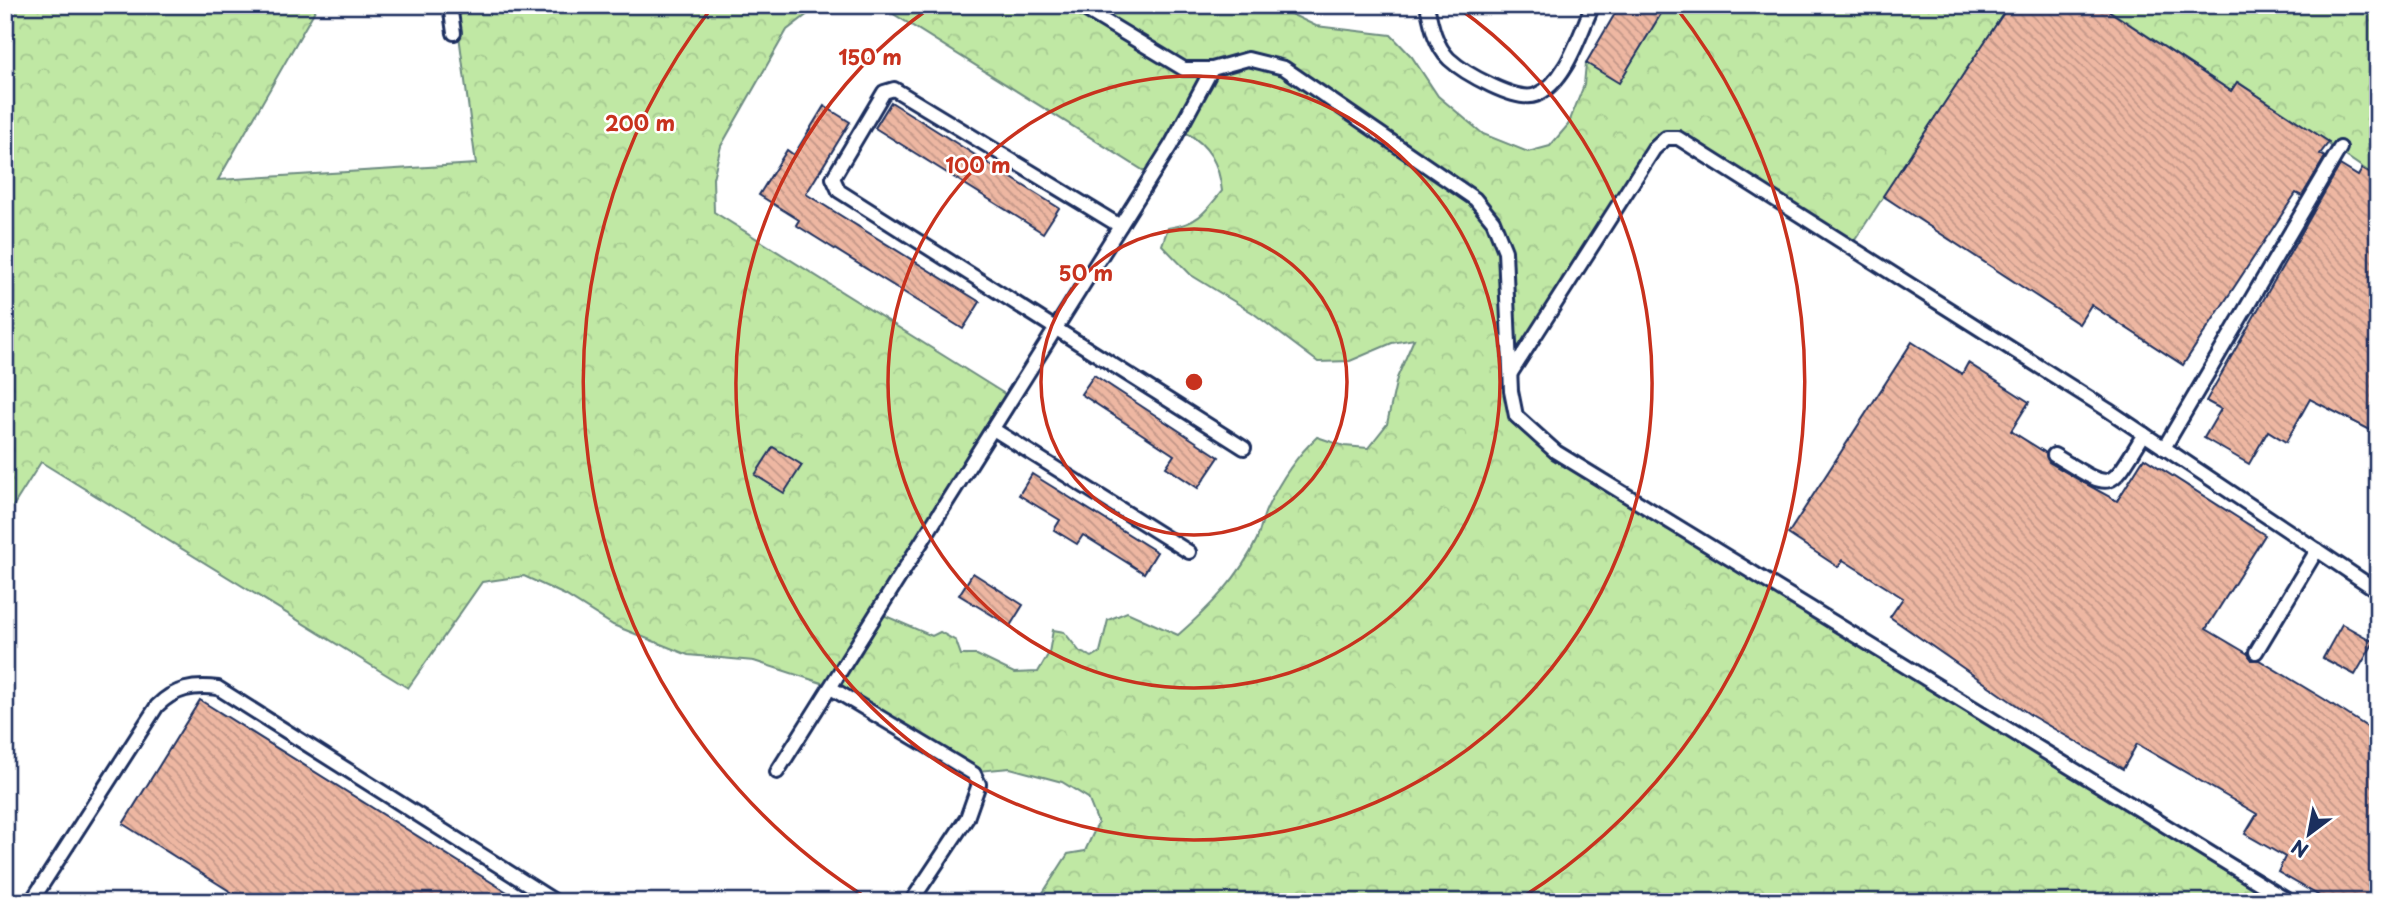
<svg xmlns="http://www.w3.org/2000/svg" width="2383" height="907" font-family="'Playpen Sans',sans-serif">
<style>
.forest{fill:url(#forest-crowns);stroke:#6e8c81;stroke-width:2}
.building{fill:url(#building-back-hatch);stroke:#1b2f5e;stroke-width:2}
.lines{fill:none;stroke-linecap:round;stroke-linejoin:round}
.service-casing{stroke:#1b2f5e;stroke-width:18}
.service{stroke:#fff;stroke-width:12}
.ring{fill:none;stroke:#c8321e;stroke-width:3.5}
.centre{fill:#c8321e;stroke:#fff;stroke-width:3.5}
.ring-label{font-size:21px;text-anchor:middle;font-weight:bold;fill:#c8321e;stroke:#fff;stroke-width:5;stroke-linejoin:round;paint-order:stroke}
</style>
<defs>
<pattern id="forest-crowns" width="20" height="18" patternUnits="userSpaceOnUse" patternTransform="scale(1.75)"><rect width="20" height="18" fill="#c0e8a4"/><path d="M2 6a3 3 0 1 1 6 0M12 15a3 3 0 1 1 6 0" fill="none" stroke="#a4c790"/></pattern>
<pattern id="building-back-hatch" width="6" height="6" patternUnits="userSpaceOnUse" patternTransform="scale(1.75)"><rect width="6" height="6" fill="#eeb7a2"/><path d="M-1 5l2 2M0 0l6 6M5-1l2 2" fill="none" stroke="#c09587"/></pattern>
</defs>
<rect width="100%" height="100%" fill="#fff"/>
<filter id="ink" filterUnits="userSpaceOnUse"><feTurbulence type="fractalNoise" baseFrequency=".0143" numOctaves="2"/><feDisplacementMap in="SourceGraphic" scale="14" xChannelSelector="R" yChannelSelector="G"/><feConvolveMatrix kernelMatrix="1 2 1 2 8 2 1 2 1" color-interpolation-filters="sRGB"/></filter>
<g filter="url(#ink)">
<g class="forest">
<polygon points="5,5 318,5 218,180 476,164 455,5 830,5 817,7 787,30 721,146 713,178 714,212 1008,396 828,685 754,661 688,655 613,625 565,595 524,576 482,582 408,688 41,462 5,519"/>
<polygon points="857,5 1070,5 1164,65 1183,74 1204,75 1149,174 887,10"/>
<polygon points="1086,5 1272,5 1316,26 1391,35 1412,57 1438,96 1483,134 1528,152 1550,146 1568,125 1584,85 1586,63 1619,82 1662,12 1670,5 2009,5 1853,243 1664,133 1514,359 1497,220 1285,64 1248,54 1211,65 1185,65"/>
<polygon points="2101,5 2378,5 2378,178 2238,82 2231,91"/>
<path d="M1248 63 1282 72 1472 202 1489 224 1500 252 1512 418 1533 441 2281 902H1037L1068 854 1085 851 1098 823 1088 798 1062 782 1010 768 977 771 837 686 881 614 932 636 940 632 956 641 961 655H977L1014 673 1038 672 1049 653 1053 630 1064 632 1080 652 1092 657 1100 652 1108 620 1127 612 1178 635C1209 608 1240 577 1257 539 1261 529 1262 518 1267 508 1280 481 1295 457 1317 437L1344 446 1368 448 1387 424 1397 378 1414 339 1392 343 1350 361 1318 362 1253 313 1191 275 1162 245 1168 228C1197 224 1205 213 1222 191 1219 164 1209 145 1185 132L1215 74Z"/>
</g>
<g class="building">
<polygon points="1620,5 1651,5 1662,12 1619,83 1586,63"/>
<polygon points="2009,5 2100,5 2231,91 2237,82 2329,142 2320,154 2325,157 2302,196 2296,193 2183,365 2091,305 2079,324 1883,196"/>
<polygon points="891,102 1059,208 1043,233 875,128"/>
<polygon points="824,106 850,122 806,194 980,302 963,329 796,225 799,220 759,195 787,150 794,155"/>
<polygon points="2340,165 2358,176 2362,169 2378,178 2378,434 2310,399 2286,442 2268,431 2249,464 2204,438 2221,409 2206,401"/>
<polygon points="1912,342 1962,374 1968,363 2029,402 2011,431 2046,453 2049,462 2084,483 2117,501 2144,458 2265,535 2206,629 2248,654 2252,660 2259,660 2324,699 2378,734 2378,902 2330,902 2278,872 2285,857 2245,834 2257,814 2137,744 2123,769 2032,716 1890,617 1903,598 1843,560 1838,567 1788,534"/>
<polygon points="1094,375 1219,457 1198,488 1166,467 1174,455 1081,394"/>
<polygon points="773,447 802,465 784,493 755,475"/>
<polygon points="1032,474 1157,552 1144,573 1083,535 1077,544 1054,530 1060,520 1019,495"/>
<polygon points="973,573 1023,605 1010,626 959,595"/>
<polygon points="2342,624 2374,642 2355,675 2323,658"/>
<polygon points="200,700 523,902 247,902 123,824"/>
</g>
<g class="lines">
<defs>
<g id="service">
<polyline points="450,5 454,33"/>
<polyline points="1078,5 1184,69 1212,69 1248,59 1284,68 1475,199 1493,221 1505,251 1511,391 1516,416 1556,452 2290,902"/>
<path d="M1427 5C1431 24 1435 45 1449 59 1464 73 1517 103 1536 95 1567 82 1580 32 1593 5"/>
<polyline points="1120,226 894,89 884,92 833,178 839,191 1244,448"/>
<polyline points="1511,373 1654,149 1666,138 1678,138 2108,410 2378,591"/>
<polyline points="993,429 1189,552"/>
<polyline points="2164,448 2340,148"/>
<path d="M2054 455C2114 491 2107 494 2144 434"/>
<polyline points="2256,652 2317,550"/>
<polyline points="831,688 974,774 979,784 967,818 911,902"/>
<polyline points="777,772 1171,145 1212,69"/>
<path d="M31 902 157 706C175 688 194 685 218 688L556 902"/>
</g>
</defs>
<use href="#service" class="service-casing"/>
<use href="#service" class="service"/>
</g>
</g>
<g class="ring">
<circle cx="1194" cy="382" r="153"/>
<circle cx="1194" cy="382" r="306"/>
<path d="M1457 7A458 458 0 1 1 931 7"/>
<path d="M870 900A611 611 0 0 1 713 6M1675 6A611 611 0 0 1 1518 900"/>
</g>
<circle cx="1194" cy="382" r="10" class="centre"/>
<g class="ring-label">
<text x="870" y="65">150 m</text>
<text x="640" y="131">200 m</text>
<text x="978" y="173">100 m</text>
<text x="1086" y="281">50 m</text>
</g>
<rect width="2383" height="907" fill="none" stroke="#fff" stroke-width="28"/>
<rect x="14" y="14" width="2355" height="879" fill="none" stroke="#1b2f5e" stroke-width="2.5" filter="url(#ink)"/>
<g transform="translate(2309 834) rotate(212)" stroke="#ffffff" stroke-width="5" paint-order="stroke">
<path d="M0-5L12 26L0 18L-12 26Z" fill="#1b2f5e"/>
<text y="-10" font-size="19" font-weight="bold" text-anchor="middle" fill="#1b2f5e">N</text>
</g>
</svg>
